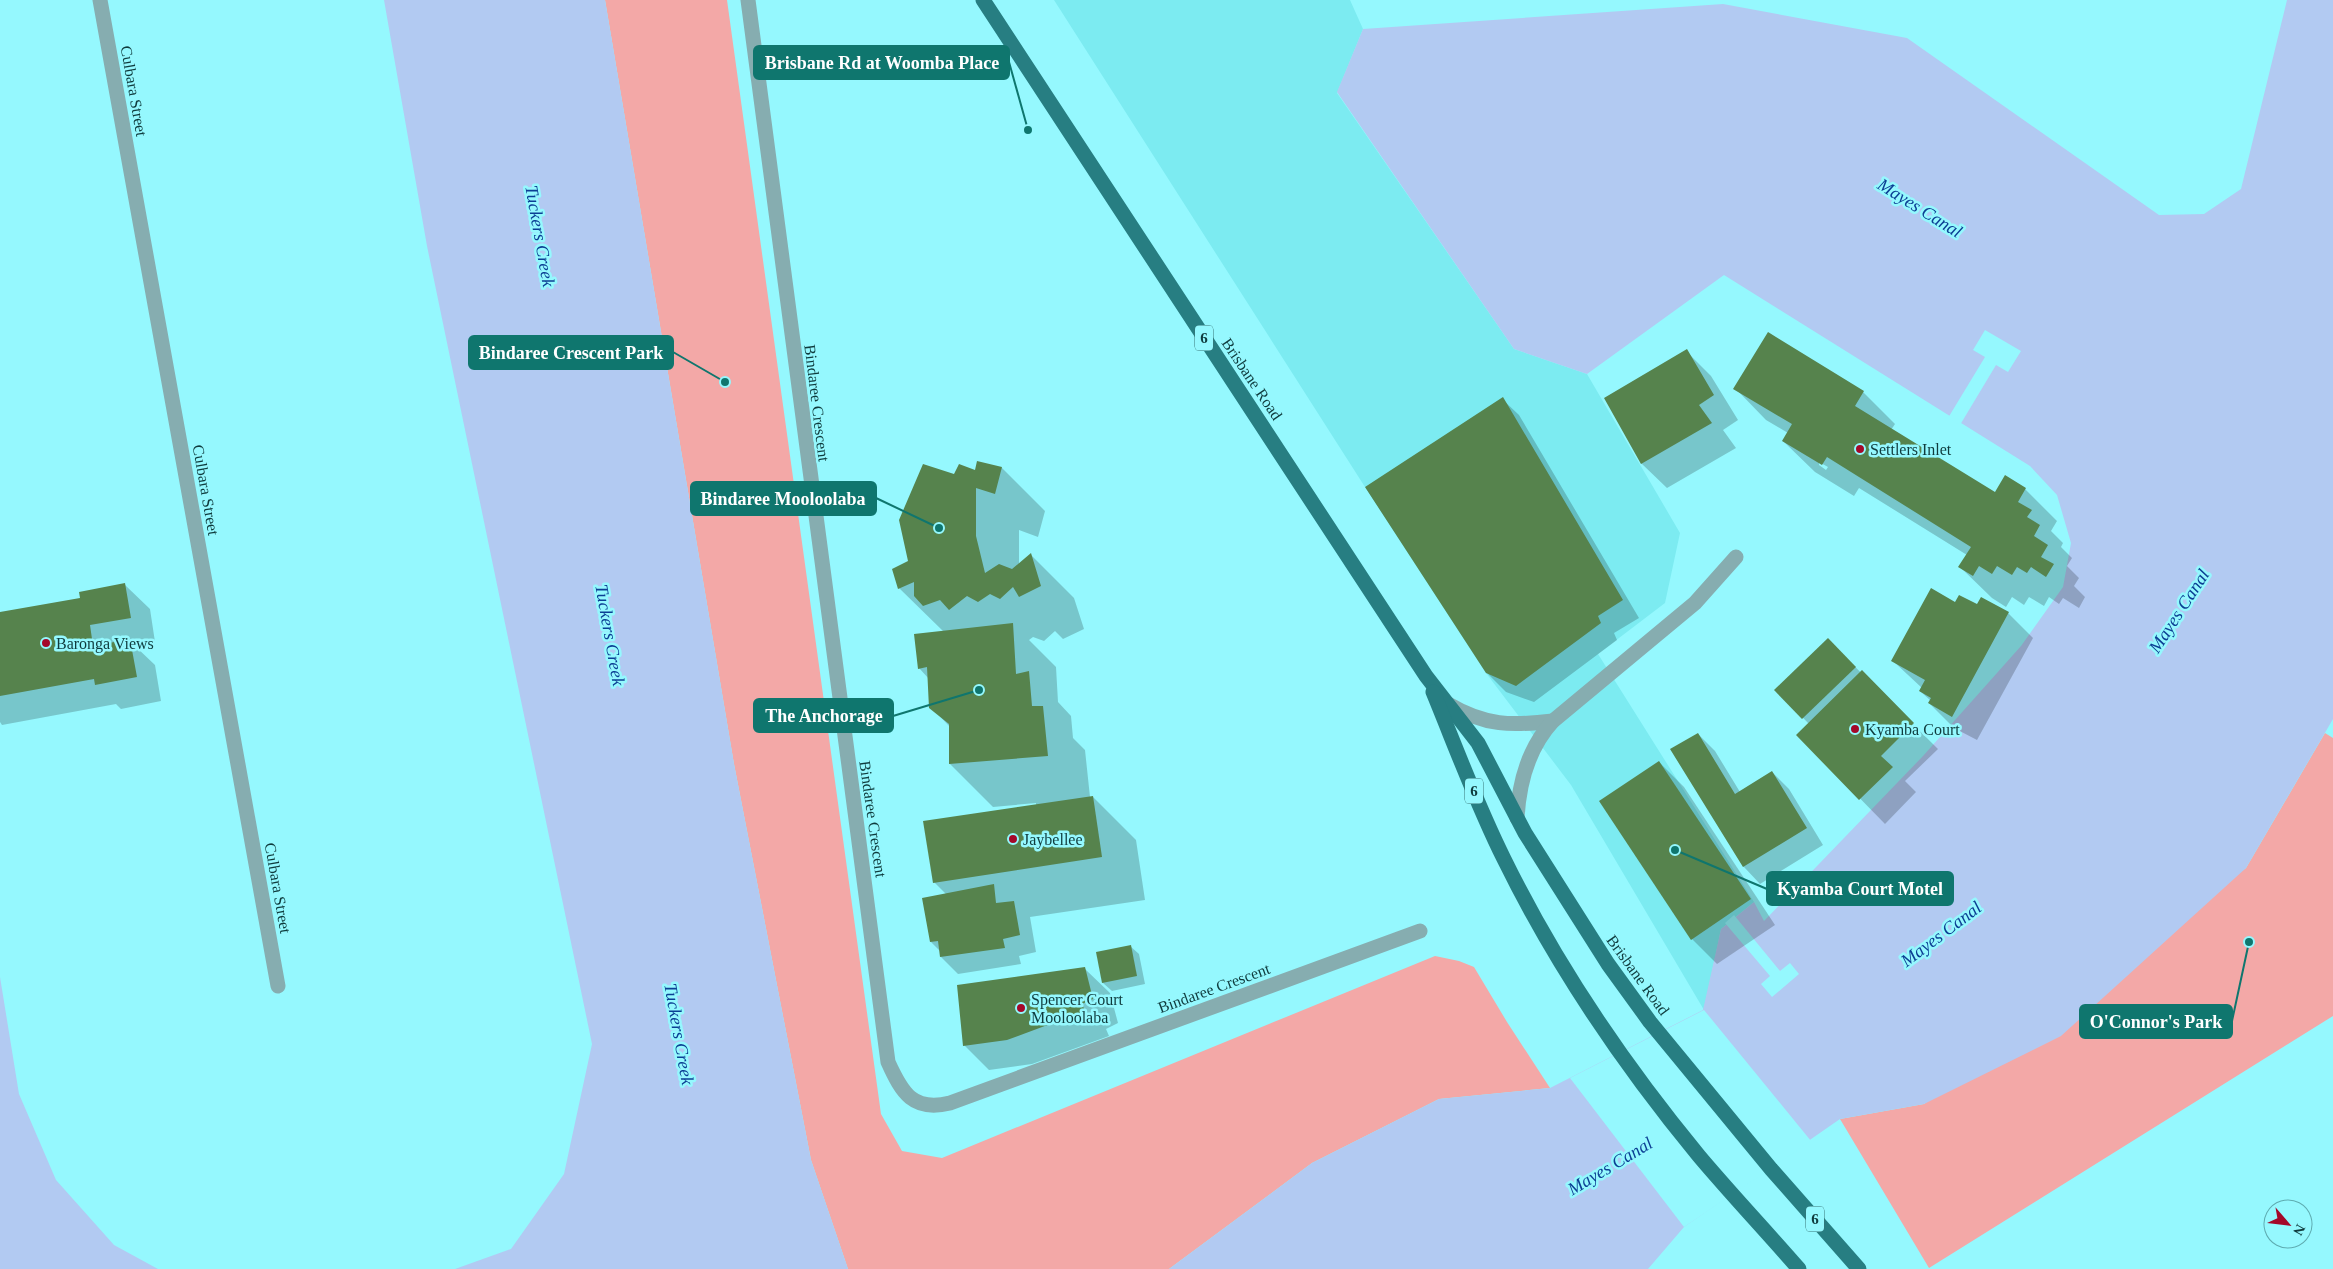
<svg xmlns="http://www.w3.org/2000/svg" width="2333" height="1269" font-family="Georgia,serif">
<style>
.built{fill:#7cebf1}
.green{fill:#f3a8a7}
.water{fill:#b2caf2}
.pier{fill:#95f8fe}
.shadow{fill:#0003;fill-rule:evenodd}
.building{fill:#56834d}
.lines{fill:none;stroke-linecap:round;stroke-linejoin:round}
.minor{stroke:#86adb0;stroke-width:15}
.major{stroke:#277e82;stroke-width:15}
.poi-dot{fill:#a40829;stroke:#95f8fe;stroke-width:2}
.labels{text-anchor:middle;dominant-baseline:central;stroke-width:5;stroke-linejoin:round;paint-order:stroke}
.shield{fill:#95f8fe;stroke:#377477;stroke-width:1}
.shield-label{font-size:15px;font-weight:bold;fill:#0f3b3d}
.street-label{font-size:16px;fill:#0f3b3d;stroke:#95f8fe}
.poi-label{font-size:16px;fill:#0f3b3d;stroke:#95f8fe;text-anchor:start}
.water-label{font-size:18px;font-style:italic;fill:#0c3f94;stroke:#95f8fe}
.leader{fill:none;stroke:#0f766e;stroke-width:2}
.callout-dot{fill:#0f766e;stroke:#95f8fe;stroke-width:2}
.callout{fill:#0f766e;stroke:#0f766e;stroke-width:2}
.callout-label{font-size:18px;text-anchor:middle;font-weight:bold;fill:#fff}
</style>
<rect width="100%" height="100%" fill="#95f8fe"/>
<polygon class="built" points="1054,0 1350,0 1363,29 1337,93 1514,349 1587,374 1680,533 1665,603 1598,654 1754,902 1721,929 1704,1010 1571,785 1486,673 1365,487"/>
<g class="green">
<polygon points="605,0 727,0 881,1114 902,1151 942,1158 1435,956 1459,961 1474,967 1507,1022 1550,1088 1439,1099 1312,1163 1169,1269 848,1269 811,1160 734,764"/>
<polygon points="2325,733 2333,738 2333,1016 1929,1268 1840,1119 1924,1104 2246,868"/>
</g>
<g class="water">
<polygon points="384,0 605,0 734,764 811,1160 848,1269 455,1269 511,1249 564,1174 592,1044 427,246"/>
<polygon points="2287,0 2333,0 2333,719 2246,868 2061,1036 1924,1104 1840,1119 1684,1227 1648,1269 1169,1269 1312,1163 1439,1099 1550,1088 1703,1010 1721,929 1754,902 1764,921 1923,756 2021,646 2063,587 2071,543 2057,495 2030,466 1724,275 1587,374 1514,349 1337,92 1363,29 1723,4 1907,38 2159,215 2204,214 2241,189"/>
<polygon points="0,977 19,1094 56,1180 114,1245 158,1269 0,1269"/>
</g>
<g class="pier">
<polygon points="1985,330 2021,351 2008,372 1996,365 1960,425 1948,418 1985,357 1973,350"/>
<polygon points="1734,915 1780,971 1790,963 1799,974 1772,997 1761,984 1770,976 1725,923"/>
<polygon points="1704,1010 1811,1141 1684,1227 1570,1078"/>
</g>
<g class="shadow">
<polygon points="1686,351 1711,376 1738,420 1723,430 1736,448 1667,488 1642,464 1606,398"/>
<path d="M1735 388 1863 392 1895 424 1891 430 1995 493 2025 489 2057 521 2051 531 2063 543 2061 547 2072 558 2067 566 2079 578 2074 586 2085 597 2079 608 2063 598 2059 604 2049 597 2044 606 2029 597 2024 605 2012 597 2006 607 1992 598 1960 567 1967 555 1859 488 1854 496 1815 472 1783 441 1788 433 1766 420ZM1819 462 1828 467 1826 470 1819 465Z"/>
<polygon points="1502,399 1519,415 1639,618 1614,633 1617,640 1534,702 1506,692 1489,675 1366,488"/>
<polygon points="978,462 1002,468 1045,511 1038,537 1019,530 1019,565 1031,555 1074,598 1084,629 1063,639 1055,631 1044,641 1033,637 1029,640 1056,667 1058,702 1071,716 1073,738 1085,750 1090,797 1093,797 1136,840 1145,900 1030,917 1036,952 1019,956 1021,964 958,974 941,957 940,951 931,942 946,894 934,882 1036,805 1036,803 993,807 950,764 950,727 931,707 929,679 919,668 944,632 899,588 909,562 955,476 976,472"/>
<polygon points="125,585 150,609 155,642 135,646 155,665 161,701 121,709 116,704 2,725 0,722 0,613 82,599"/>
<polygon points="1981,599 2008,613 2033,638 1977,740 1954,728 1929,703 1931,701 1920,691 1922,688 1893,661 1955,603 1977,606"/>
<polygon points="1828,640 1938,749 1905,781 1916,792 1885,824 1798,735 1809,724 1776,690"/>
<polygon points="1698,734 1715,751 1740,792 1772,772 1789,789 1823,845 1760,884 1744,867 1672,750"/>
<polygon points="1659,762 1684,787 1775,925 1717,964 1692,939"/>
<polygon points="1130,946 1139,954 1145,984 1112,991 1103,983 1098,953"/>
<polygon points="1085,969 1110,993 1118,1023 1106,1029 1109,1036 1032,1064 989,1070 964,1045"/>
</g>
<g class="building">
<polygon points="1768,332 1864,391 1855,406 1995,492 2005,475 2026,488 2018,502 2032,510 2027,517 2040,525 2034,536 2048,545 2041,557 2054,564 2046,577 2031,567 2027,573 2017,567 2012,575 1997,566 1992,574 1979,566 1973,576 1958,567 1971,547 1827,457 1822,465 1782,441 1792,424 1733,389"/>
<polygon points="1687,349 1714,395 1699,405 1712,423 1641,464 1604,398"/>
<polygon points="1503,397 1623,600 1598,616 1601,623 1516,686 1486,673 1365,487"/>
<polygon points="977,461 1002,467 995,494 976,488 976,536 985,573 999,564 1012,569 1031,553 1041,586 1019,597 1013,587 1000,599 990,594 978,602 967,596 949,610 940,600 923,606 914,596 914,582 898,589 892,569 908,561 899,520 923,464 954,474 959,464 975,470"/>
<polygon points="125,583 131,618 90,625 93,646 130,639 137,677 95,685 94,679 0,696 0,612 80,598 79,592"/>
<polygon points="1931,588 1955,602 1959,595 1977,604 1981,597 2009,612 1952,717 1928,703 1931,698 1919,691 1925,680 1891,661"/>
<polygon points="1013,623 1016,674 1029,671 1032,706 1043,706 1048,756 949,764 949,724 929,708 927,667 918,669 914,634"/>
<polygon points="1828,638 1856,667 1802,719 1774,690"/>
<polygon points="1862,670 1914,723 1881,756 1893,767 1859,800 1796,735"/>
<polygon points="1698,733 1735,794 1772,771 1807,828 1743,867 1670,749"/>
<polygon points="1659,761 1751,899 1691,940 1599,801"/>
<polygon points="1093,796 1102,857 933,883 923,821"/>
<polygon points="994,884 996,903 1014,901 1020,935 1003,939 1005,948 940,957 938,941 930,942 922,898"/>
<polygon points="1131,945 1137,976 1102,983 1096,952"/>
<polygon points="1085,967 1093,999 1082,1004 1085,1011 1007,1040 963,1046 957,985"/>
</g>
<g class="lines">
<g class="minor">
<polyline points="100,0 278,986"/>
<path d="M748 0 888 1062C902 1093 913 1112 950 1103L1420 931"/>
<path d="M1448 704C1485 726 1512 726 1553 721"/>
<path d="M1517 818C1519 783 1528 748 1553 721L1695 603 1736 557"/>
</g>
<g class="major">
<polyline points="983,0 1426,676 1478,743 1525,833 1608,964 1650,1022 1771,1169 1859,1269"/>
<path d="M1433 692C1456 748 1477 805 1504 859 1556 965 1624 1065 1699 1156 1731 1194 1766 1231 1799 1269"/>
</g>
</g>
<g class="poi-dot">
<circle cx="1860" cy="449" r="5"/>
<circle cx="46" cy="643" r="5"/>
<circle cx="1855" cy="729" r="5"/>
<circle cx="1013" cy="839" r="5"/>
<circle cx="1021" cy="1008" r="5"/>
</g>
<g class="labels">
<g class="shield">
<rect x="1195" y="325.5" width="18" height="25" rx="4"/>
<rect x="1465" y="778.5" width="18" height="25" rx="4"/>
<rect x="1806" y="1206.5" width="18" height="25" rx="4"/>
</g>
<g class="shield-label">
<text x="1204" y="338">6</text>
<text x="1474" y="791">6</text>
<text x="1815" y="1219">6</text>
</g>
<g class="street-label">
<text transform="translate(134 91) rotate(80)">Culbara Street</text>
<text transform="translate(1252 379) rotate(56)">Brisbane Road</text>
<text transform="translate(817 403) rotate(83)">Bindaree Crescent</text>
<text transform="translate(206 490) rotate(80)">Culbara Street</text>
<text transform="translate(873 819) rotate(82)">Bindaree Crescent</text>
<text transform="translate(278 888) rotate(80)">Culbara Street</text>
<text transform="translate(1638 975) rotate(54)">Brisbane Road</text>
<text transform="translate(1214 988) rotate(-20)">Bindaree Crescent</text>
</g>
<g class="poi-label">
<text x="1870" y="449">Settlers Inlet</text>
<text x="56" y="643">Baronga Views</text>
<text x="1865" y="729">Kyamba Court</text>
<text x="1023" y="839">Jaybellee</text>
<text x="1031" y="999">Spencer Court<tspan x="1031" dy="18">Mooloolaba</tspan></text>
</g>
<g class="water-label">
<text transform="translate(1920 208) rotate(32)">Mayes Canal</text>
<text transform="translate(540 236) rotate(80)">Tuckers Creek</text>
<text transform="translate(2179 611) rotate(-57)">Mayes Canal</text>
<text transform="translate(610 635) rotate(80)">Tuckers Creek</text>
<text transform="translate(1941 934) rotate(-37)">Mayes Canal</text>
<text transform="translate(679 1034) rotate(80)">Tuckers Creek</text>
<text transform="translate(1610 1166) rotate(-31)">Mayes Canal</text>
</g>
</g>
<path class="leader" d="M1028 130L1009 62M725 382L673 352M939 528L876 498M979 690L893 716M1675 850L1767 889M2249 942L2232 1021"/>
<g class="callout-dot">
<circle cx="1028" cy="130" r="5"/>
<circle cx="725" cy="382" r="5"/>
<circle cx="939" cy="528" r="5"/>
<circle cx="979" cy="690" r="5"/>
<circle cx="1675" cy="850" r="5"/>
<circle cx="2249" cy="942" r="5"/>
</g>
<g class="callout">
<rect x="754" y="46" width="255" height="33" rx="5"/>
<rect x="469" y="336" width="204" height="33" rx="5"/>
<rect x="691" y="482" width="185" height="33" rx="5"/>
<rect x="754" y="699" width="139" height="33" rx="5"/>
<rect x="1767" y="872" width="186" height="33" rx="5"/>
<rect x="2080" y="1005" width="152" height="33" rx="5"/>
</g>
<g class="callout-label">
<text x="882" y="69">Brisbane Rd at Woomba Place</text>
<text x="571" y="359">Bindaree Crescent Park</text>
<text x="783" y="505">Bindaree Mooloolaba</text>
<text x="824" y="722">The Anchorage</text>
<text x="1860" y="895">Kyamba Court Motel</text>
<text x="2156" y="1028">O'Connor's Park</text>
</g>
<g transform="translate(2288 1224) rotate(118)"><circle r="24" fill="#95f8fe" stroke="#5facb1"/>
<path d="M0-4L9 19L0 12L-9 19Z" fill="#a40829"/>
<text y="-8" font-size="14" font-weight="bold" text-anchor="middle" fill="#0f3b3d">N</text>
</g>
</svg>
